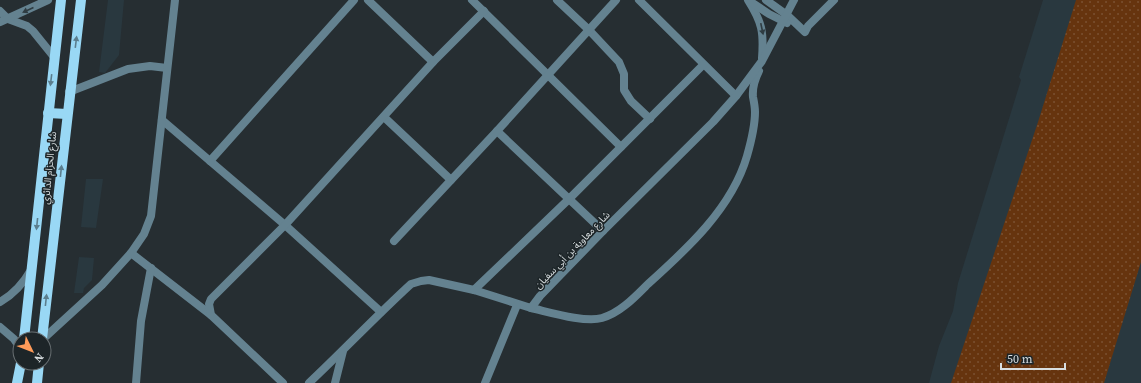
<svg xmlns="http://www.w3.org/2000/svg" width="1141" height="383" font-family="'Source Serif 4','Noto Sans Arabic',serif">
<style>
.built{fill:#29383f}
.grass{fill:url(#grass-dots)}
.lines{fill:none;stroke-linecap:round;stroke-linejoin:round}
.minor{stroke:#648290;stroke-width:8}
.primary{stroke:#99d8f5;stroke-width:10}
.oneway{fill:#2f3c42}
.oneway2{fill:#5b7e8e}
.labels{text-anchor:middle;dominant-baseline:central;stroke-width:3;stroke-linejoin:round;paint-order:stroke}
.street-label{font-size:10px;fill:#d8dee0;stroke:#1d2528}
</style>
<defs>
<pattern id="grass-dots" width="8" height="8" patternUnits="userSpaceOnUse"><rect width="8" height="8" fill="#66340e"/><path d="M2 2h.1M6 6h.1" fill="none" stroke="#7b5131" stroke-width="1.8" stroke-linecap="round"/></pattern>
</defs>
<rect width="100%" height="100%" fill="#262e32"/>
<g class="built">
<polygon points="108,0 124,0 119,55 105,73 99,72"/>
<polygon points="1043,0 1141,0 1141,383 929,383 939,346 953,311 958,283 1021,80 1019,77"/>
<polygon points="86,179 103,179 96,228 81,227"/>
<polygon points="79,257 94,258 92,280 84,288 83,293 74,293"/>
</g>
<polygon class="grass" points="1076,0 1141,0 1141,262 1104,383 951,383 1038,122"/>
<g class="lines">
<g class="minor">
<polyline points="368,0 433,62"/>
<polyline points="472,0 621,147"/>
<polyline points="557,0 589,30 619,62 624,74 624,90 631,101 650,119"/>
<polyline points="639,0 736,96"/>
<path d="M748 0C762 22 764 32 762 58"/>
<polyline points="766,0 787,15 805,32 808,26 834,0"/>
<polyline points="751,2 769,14 787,23"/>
<polyline points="0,11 8,19 27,26 33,31 54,57"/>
<polyline points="0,22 48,0"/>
<polyline points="69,92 128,69 150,66 167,68"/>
<polyline points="384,117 451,180"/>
<polyline points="162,120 285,225 381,312"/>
<polyline points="497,131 603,231"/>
<polyline points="210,161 354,0"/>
<polyline points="394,241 497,131 616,0"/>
<polyline points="131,253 211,315"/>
<polyline points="474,290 569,199 703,65"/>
<path d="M0 302C14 294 23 284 31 270"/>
<path d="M531 308C549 312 585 323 602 318 620 313 635 297 648 284 687 249 732 208 747 156 751 142 755 127 755 112 755 107 754 102 753 97 752 87 755 79 759 71"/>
<polyline points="0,327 14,339 20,348"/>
<polyline points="43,339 102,285 131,253 144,234 151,216 175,0"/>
<polyline points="136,383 141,321 151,268"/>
<polyline points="283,383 211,315 209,304 211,299 285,225 433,62 484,11"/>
<path d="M309 383C344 350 376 316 411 284L421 281 429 280 474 290 531 308 540 296 603 231 713 122 736 96 762 61 794 0"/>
<polyline points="335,383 343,351"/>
<polyline points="485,383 517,305"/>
</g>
<g class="primary">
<polyline points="48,113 67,114"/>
<polyline points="24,339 61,0"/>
<polyline points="42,339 81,0"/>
<polyline points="17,383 21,363"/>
<polyline points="37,383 39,363"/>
</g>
</g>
<defs><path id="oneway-solid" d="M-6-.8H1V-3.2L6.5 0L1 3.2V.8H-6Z"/></defs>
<g class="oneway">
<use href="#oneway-solid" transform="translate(28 10) rotate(156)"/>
<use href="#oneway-solid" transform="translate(762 29) rotate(78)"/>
</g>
<g class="oneway2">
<use href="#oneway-solid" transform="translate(76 42) rotate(-83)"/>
<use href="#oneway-solid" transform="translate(51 80) rotate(97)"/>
<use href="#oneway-solid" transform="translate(61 171) rotate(-84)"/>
<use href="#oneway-solid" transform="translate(37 224) rotate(96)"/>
<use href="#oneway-solid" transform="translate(46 300) rotate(-84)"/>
</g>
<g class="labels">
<g class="street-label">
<text transform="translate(49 168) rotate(-84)">شارع الحزام الدائري</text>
<text transform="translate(572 250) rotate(-46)">شارع معاوية بن أبي سفيان</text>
</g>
</g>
<g transform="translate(32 351) rotate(133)"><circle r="19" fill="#1d2528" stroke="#686f72"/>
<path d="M0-3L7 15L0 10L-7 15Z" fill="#fe9b59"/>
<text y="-6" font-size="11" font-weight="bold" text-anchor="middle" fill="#d8dee0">N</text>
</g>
<path d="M1001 363v6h64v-6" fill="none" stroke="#d8dee0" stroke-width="2"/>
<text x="1007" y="363" font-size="12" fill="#d8dee0" stroke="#1d2528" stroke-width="3" paint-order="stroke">50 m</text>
</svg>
